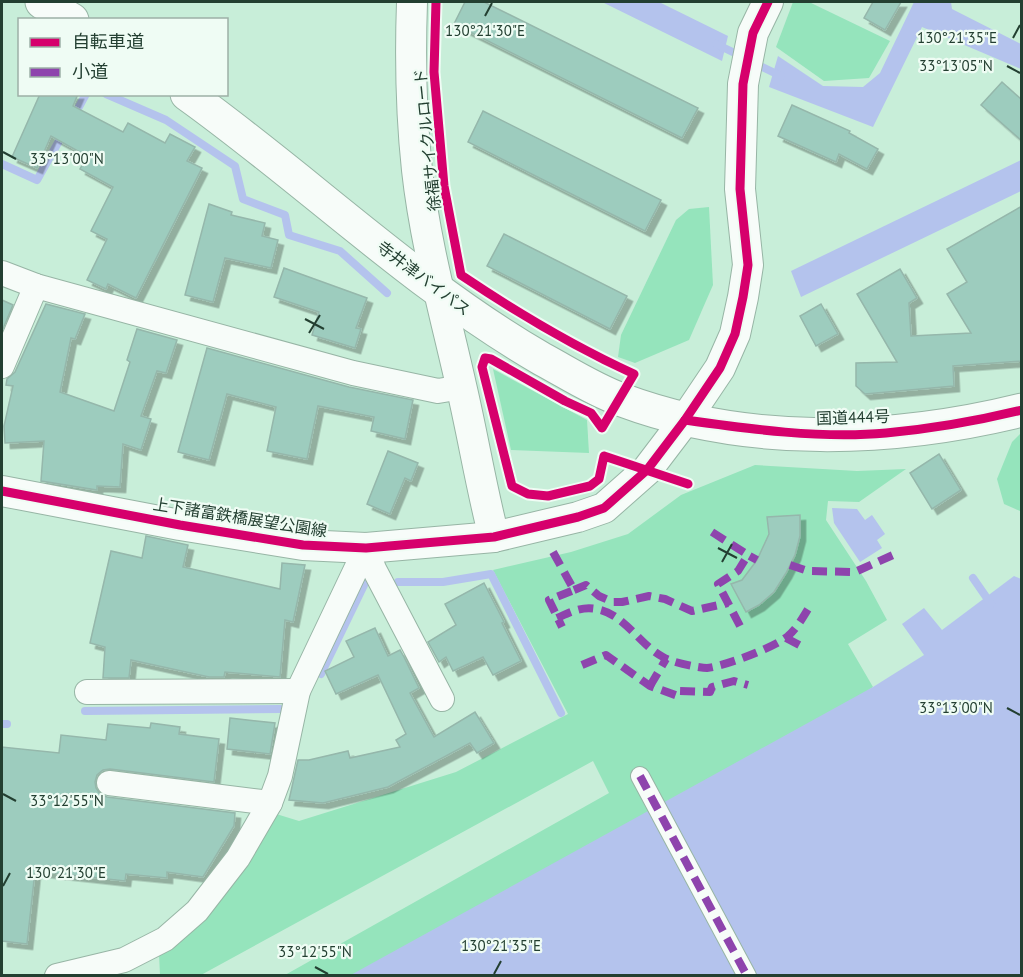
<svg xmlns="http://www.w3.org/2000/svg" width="1023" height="977" font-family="'PT Sans','Noto Sans JP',sans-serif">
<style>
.green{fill:#95e4bc}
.water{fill:#b4c3ed}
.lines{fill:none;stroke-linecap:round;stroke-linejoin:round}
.stream{stroke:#b4c3ed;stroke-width:8}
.building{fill:#9dccbe;stroke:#95b7ab;stroke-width:1.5;filter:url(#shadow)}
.pedestrian-casing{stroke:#97b5a5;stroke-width:20}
.minor-casing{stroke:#97b5a5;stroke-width:26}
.tertiary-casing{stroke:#97b5a5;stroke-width:32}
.trunk-casing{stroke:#97b5a5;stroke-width:35}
.pedestrian{stroke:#f7fcf9;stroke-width:18}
.minor{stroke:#f7fcf9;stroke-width:24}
.tertiary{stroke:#f7fcf9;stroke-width:30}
.trunk{stroke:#f7fcf9;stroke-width:33}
.quiet{stroke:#8e44ad;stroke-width:8;stroke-dasharray:15 8;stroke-linecap:butt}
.cycleway-casing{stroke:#effcf4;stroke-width:13}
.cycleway{stroke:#d6006c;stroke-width:9}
.ticks{fill:none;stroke:#233f31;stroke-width:2}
.labels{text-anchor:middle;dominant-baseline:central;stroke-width:4.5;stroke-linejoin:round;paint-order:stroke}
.street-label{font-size:16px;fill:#233f31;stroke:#effcf4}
.ticks-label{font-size:15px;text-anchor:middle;fill:#233f31;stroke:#effcf4;stroke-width:4.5;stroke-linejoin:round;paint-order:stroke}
</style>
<defs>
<filter id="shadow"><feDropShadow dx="5.5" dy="5.5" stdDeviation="0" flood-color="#0004"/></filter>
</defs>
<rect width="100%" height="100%" fill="#c8eed9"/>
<g class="green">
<polygon points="793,2 809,2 890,41 869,78 824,81 776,47"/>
<polygon points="709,207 713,285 689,340 635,363 618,357 621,335 676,220 689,209"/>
<polygon points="493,369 587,420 589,453 511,450"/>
<polygon points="1021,433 1022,508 1020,511 1004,504 997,479 1012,442"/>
<polygon points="755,465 857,471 906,469 859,502 828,501 826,520 866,581 887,620 848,644 873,687 443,975 285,975 609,793 593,761 201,975 160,975 159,954 273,813 299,821 456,772 568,714 493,570 571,552 628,534 681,495"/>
</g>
<g class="water">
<polygon points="602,2 659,2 728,36 722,61"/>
<polygon points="914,2 951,2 952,9 1021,44 1021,69 922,27 873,127 769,87 778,56 823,86 863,87 880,73"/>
<polygon points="1021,160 1021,191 801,297 791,271"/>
<polygon points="832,508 857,509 865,520 872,515 885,534 877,540 882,548 860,562 834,523"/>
<polygon points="1014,576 1021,579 1021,975 349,976 873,687 924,655 902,624 924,608 942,630"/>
</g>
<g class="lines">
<g class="stream">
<polyline points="716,44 743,57"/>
<polyline points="754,63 781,76"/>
<polyline points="106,94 166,120 235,166 243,199 285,215 289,235 340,251 387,293"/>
<polyline points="74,116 86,94"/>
<polyline points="2,164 37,180 63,134"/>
<polyline points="973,578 991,604"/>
<polyline points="398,582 443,582 491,574 561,713"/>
<polyline points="321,674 366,581"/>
<polyline points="85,711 280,709"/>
<polyline points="2,724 7,724"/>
</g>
</g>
<g class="building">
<polygon points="465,2 484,2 698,108 682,138 454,24"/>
<polygon points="873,2 901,2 885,30 864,18"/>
<polygon points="1002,82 1022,100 1022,141 981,105"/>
<polygon points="40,94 78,94 73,106 123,132 128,123 165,143 170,134 195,147 187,161 202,168 136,298 108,284 106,289 87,280 107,239 91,231 113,187 80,169 87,156 51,136 37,168 12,157"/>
<polygon points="792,105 850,131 849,133 878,149 867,169 839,154 836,162 778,136"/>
<polygon points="483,111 661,200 645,231 468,142"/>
<polygon points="209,204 232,212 231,215 265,223 262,236 278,240 271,268 225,258 213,302 185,295"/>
<polygon points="1022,206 1022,361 953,366 954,386 865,394 856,386 856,363 897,362 857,294 900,269 917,298 909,303 911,336 971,333 947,294 967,282 947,249"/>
<polygon points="504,234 627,296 610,329 487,266"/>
<polygon points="284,268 367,298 356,328 361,329 355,348 312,335 319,312 274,297"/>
<polygon points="2,300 13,305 2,331"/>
<polygon points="46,304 85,314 75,339 71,338 60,392 114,411 130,362 127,360 137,329 177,340 166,373 157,371 141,416 151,419 141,450 123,444 120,487 97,486 97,490 41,481 44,441 5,443 4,426 13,386 6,385 7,379 15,372"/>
<polygon points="821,304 838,334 816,346 800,316"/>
<polygon points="207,348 349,387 413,400 405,439 371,431 374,417 318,406 307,459 267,451 276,407 227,394 209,460 178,452"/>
<polygon points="388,451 418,463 411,481 405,478 390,514 367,504"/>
<polygon points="939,454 961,490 932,509 910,473"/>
<polygon points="800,515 800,536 795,555 786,573 774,592 759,605 746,612 731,584 742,580 757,560 769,534 767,517"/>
<polygon points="146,536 188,545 183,567 280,589 282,563 305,565 293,622 285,620 280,677 225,672 224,677 209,677 131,660 129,678 103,678 105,647 90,643 111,551 142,558"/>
<polygon points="484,583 504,622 502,623 521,661 493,675 483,657 453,671 446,657 439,662 428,642 456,625 445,604"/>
<polygon points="375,628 388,656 400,650 404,657 419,688 410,693 434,737 475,712 494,743 477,753 470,743 388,787 323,803 289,800 298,760 309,760 348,751 350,758 400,747 396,740 406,734 378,675 336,694 325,671 354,657 346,641"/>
<polygon points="230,718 275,723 270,754 227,749"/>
<polygon points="151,723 180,727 179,734 219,739 214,782 110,769 103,770 97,775 95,782 96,788 100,794 107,797 235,813 234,826 203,877 167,872 167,878 126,874 125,881 35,871 27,944 2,941 2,747 59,753 61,735 106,740 108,724 150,728"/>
</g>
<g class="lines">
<defs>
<polyline id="pedestrian" points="640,776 747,976"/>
<g id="minor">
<polyline points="2,273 36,286 353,373 438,391 462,387"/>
<polyline points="2,366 36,286"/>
<polyline points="366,548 374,569 442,699"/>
<polyline points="87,692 298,691"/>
<polyline points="109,783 270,803"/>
<polyline points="57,976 124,960 165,939 197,911 238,858 270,803 280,776 298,691 366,548"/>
</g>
<g id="tertiary">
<path d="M412 2C410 58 411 114 417 170 425 243 445 314 461 385 473 436 481 487 494 537"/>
<polyline points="2,491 180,525 303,545 366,548 494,537 578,517 604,508 647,470 685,420 720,368 735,334 743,297 748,265 740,189 743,84 753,33 768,2"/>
</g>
<g id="trunk">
<polyline points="42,2 72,20"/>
<path d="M187 94C307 180 414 285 542 359 568 373 594 390 622 400 748 447 892 442 1022 410"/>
</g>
</defs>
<use href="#pedestrian" class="pedestrian-casing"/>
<use href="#minor" class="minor-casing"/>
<use href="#tertiary" class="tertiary-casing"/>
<use href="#trunk" class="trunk-casing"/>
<use href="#pedestrian" class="pedestrian"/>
<use href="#minor" class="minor"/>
<use href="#tertiary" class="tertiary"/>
<use href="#trunk" class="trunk"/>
<g class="quiet">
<polyline points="712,532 748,555"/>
<polyline points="553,552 574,590 549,600 562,627"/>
<polyline points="790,565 808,571 855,572 893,555"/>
<polyline points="574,590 586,585 599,596 613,602 622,602 649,596 665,599 692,611 728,603"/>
<path d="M557 618C573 611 584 605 601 610 626 617 640 645 663 657 670 662 699 668 707 668 725 666 775 647 788 636 798 627 803 617 810 606"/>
<polyline points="740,626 718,584 738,571 748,555 757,560"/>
<polyline points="786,638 803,647"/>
<polyline points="582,665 606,655 650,686 678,696 680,691 710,692 712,687 734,681 748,685"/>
<polyline points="650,686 666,659"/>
<polyline points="640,776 747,976"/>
</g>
<defs>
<g id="cycleway">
<path d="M436 2 434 72 444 186 461 275C516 312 573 346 634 374L602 428 591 413 565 401 491 359 485 358 482 367 512 486 528 494 548 496 590 486 599 479 604 456 688 484"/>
<path d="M685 420C749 429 821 439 886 433 931 429 977 421 1022 410"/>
<polyline points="2,491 180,525 303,545 366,548 494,537 578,517 604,508 647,470 685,420 720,368 735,334 743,297 748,265 740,189 743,84 753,33 768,2"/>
</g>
</defs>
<use href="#cycleway" class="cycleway-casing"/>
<use href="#cycleway" class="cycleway"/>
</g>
<path class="ticks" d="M485 16 492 3M1013 38 1020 25M1007 66 1020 73M3 152 16 159M305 319 324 329M309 333 320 315M718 548 737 558M722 562 732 544M1007 708 1020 715M3 794 16 801M3 886 10 873M315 967 328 974M494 974 501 961"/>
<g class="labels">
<g class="street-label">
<text transform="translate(427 140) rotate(-96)">徐福サイクルロード</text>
<text transform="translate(424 278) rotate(37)">寺井津バイパス</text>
<text transform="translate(853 417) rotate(-2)">国道444号</text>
<text transform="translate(240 517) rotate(9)">上下諸富鉄橋展望公園線</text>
</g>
</g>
<g class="ticks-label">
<text x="485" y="36">130°21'30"E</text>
<text x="957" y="43">130°21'35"E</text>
<text x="956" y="71">33°13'05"N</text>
<text x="67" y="164">33°13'00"N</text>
<text x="956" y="713">33°13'00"N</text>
<text x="67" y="806">33°12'55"N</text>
<text x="66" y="878">130°21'30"E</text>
<text x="501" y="951">130°21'35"E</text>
<text x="315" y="957">33°12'55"N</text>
</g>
<rect width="1023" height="977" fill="none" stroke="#233f31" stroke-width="6"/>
<rect x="18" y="18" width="210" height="78" fill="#effcf4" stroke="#9db0a6" stroke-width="1.5"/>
<rect x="30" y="38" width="30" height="9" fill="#d6006c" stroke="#9db0a6" stroke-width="1.5"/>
<text x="72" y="48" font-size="18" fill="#233f31">自転車道</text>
<rect x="30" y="68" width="30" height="9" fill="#8e44ad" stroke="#9db0a6" stroke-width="1.5"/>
<text x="72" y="78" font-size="18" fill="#233f31">小道</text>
</svg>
